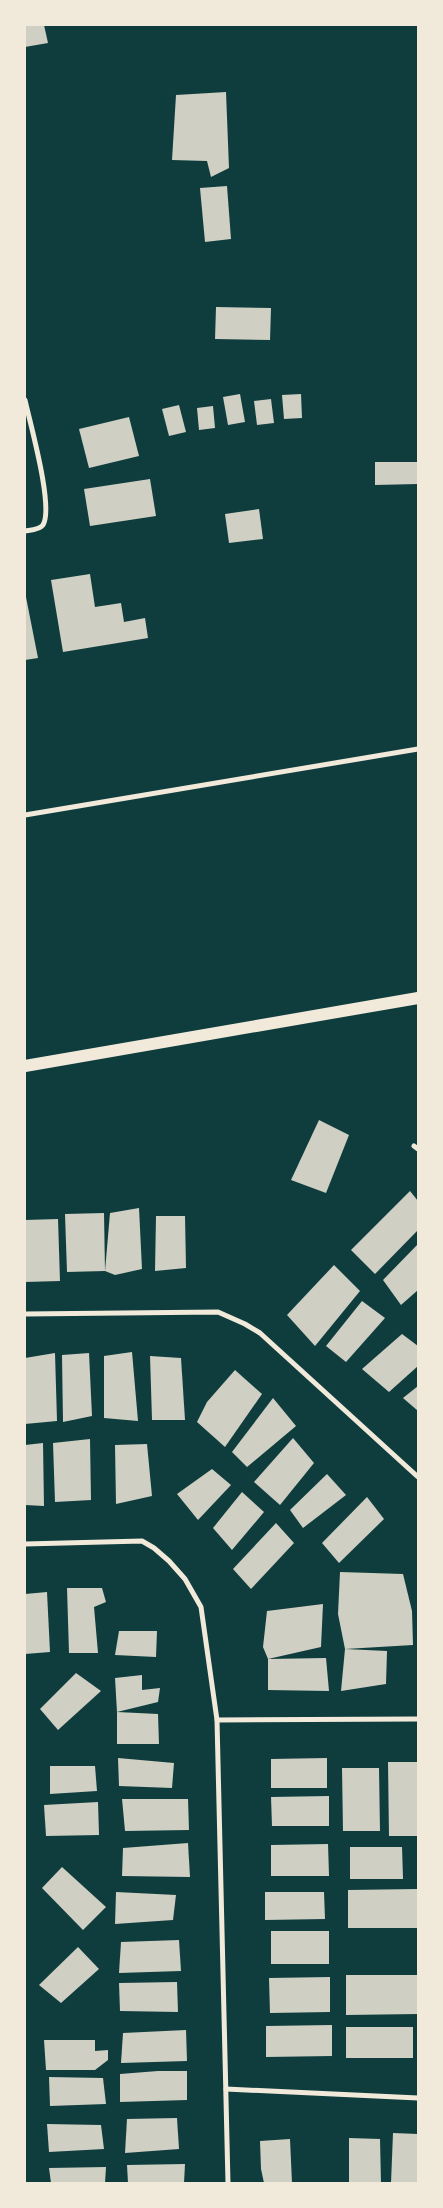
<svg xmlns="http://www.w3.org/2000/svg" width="443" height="2208" font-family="'Fira Sans Condensed',sans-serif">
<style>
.building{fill:#cfcfc3}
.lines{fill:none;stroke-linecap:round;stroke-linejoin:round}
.minor{stroke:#f1e9da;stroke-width:5}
.primary{stroke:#f1e9da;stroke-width:12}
</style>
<rect width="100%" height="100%" fill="#0f3d3e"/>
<g class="building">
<polygon points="25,25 44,25 48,43 25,47"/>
<polygon points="226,92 229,168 211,177 207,161 172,160 176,95"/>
<polygon points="227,186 231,239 205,242 200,188"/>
<polygon points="216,307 271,308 270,340 215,339"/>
<polygon points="240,394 245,422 228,425 223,397"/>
<polygon points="301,394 302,418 284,419 282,395"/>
<polygon points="271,399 274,423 257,425 254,401"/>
<polygon points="179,405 186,432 169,436 162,409"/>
<polygon points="213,406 215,428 199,430 197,408"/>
<polygon points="129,417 139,456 89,468 79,429"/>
<polygon points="375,462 418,462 418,484 375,485"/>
<polygon points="150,479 156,516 90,526 84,489"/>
<polygon points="259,509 263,539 229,543 225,514"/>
<polygon points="90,574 95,607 121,603 124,622 145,618 148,638 63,652 51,580"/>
<polygon points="25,592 38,658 25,660"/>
<polygon points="319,1120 349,1135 326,1193 291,1180"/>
<polygon points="410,1191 418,1201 418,1230 375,1274 351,1250"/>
<polygon points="139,1208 142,1269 115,1275 105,1271 110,1213"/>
<polygon points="104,1213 105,1271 67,1272 65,1214"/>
<polygon points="156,1216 185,1216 186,1268 155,1271"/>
<polygon points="58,1219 60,1281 25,1282 25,1220"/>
<polygon points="418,1244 418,1290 401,1305 383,1280"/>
<polygon points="334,1265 360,1291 315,1346 287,1315"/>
<polygon points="362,1301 385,1318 346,1362 326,1346"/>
<polygon points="402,1334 418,1346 418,1366 389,1392 362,1369"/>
<polygon points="132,1352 138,1421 104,1418 104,1356"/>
<polygon points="55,1353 57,1421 25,1424 25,1358"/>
<polygon points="89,1353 92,1416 63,1422 62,1355"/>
<polygon points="150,1356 181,1358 185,1420 152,1420"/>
<polygon points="235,1370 262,1394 225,1447 197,1422 207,1402"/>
<polygon points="418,1386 418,1411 403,1398"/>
<polygon points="273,1398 296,1426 247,1467 232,1452"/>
<polygon points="293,1438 314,1463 280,1505 254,1482"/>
<polygon points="90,1439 91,1500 55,1502 53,1443"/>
<polygon points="43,1443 44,1506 25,1505 25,1445"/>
<polygon points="147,1444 152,1496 116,1504 115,1445"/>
<polygon points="212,1469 231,1485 198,1520 177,1494"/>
<polygon points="327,1474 346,1495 303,1528 290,1510"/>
<polygon points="242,1492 264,1512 232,1550 213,1528"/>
<polygon points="367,1497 384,1519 339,1563 322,1543"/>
<polygon points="276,1523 294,1543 251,1589 233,1569"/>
<polygon points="340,1572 403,1574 412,1611 413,1645 345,1649 338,1614"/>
<polygon points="67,1588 102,1588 106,1602 94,1607 98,1653 69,1653"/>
<polygon points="47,1592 50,1652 25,1654 25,1594"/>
<polygon points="323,1604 321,1647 268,1659 326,1658 329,1691 268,1690 268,1659 263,1647 267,1611"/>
<polygon points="119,1631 157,1631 156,1657 115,1655"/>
<polygon points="345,1649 387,1651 386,1684 341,1691"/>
<polygon points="76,1673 101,1691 58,1730 40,1709"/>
<polygon points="142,1675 142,1690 160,1688 158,1702 117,1712 115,1678"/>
<polygon points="117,1712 158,1714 159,1744 117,1744"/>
<polygon points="118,1758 174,1763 172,1788 119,1786"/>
<polygon points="327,1758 327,1788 271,1788 271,1759"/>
<polygon points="388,1762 418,1762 418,1836 389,1836"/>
<polygon points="50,1766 95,1766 97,1791 50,1794"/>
<polygon points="342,1768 379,1768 380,1831 343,1831"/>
<polygon points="329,1796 329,1826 272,1826 271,1797"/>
<polygon points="122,1799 188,1799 189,1830 125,1831"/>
<polygon points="98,1802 99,1835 46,1836 44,1805"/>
<polygon points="188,1843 190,1877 122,1876 123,1848"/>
<polygon points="328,1844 329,1876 271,1876 271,1845"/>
<polygon points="350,1847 402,1847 403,1879 350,1879"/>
<polygon points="62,1867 106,1907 83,1930 42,1888"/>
<polygon points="417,1889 418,1928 348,1928 348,1890"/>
<polygon points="116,1892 176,1895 173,1920 115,1924"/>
<polygon points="265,1892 324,1892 325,1919 265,1920"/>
<rect x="271" y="1931" width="58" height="33"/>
<polygon points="179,1940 181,1971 119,1973 121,1942"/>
<polygon points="78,1947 99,1969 61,2003 39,1985"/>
<polygon points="346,1975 418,1975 418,2014 346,2015"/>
<polygon points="330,1977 330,2012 270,2013 269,1978"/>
<polygon points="177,1982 178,2012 120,2011 119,1983"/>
<polygon points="332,2025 332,2056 266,2057 266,2026"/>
<rect x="346" y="2027" width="67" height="31"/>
<polygon points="186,2030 187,2061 121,2063 123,2033"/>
<polygon points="44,2040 95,2040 95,2051 108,2050 108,2060 95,2070 46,2070"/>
<polygon points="158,2071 187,2071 187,2100 120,2102 120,2074"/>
<polygon points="49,2077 103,2078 106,2104 50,2106"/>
<polygon points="177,2118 179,2149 125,2153 127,2119"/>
<polygon points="47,2124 101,2125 104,2149 49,2152"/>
<polygon points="393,2133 418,2134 418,2183 391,2183"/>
<polygon points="349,2138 380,2139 381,2183 349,2183"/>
<polygon points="290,2139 292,2183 264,2183 261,2169 260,2141"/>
<polygon points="185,2164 184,2183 128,2183 127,2165"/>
<polygon points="106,2167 105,2183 51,2183 49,2168"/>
</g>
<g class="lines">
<g class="minor">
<path d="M25 400C30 423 54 507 43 525 39 530 31 530 25 531"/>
<polyline points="25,815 418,749"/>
<polyline points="414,1146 418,1149"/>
<polyline points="25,1314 218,1312 245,1324 260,1333 418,1477"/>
<polyline points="25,1544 142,1541 154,1548 169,1561 185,1579 201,1607 217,1720 228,2183"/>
<polyline points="217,1720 418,1719"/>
<polyline points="226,2089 418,2098"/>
</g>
<polyline class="primary" points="25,1066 418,998"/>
</g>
<rect width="443" height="2208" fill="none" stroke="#f1e9da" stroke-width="52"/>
</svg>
